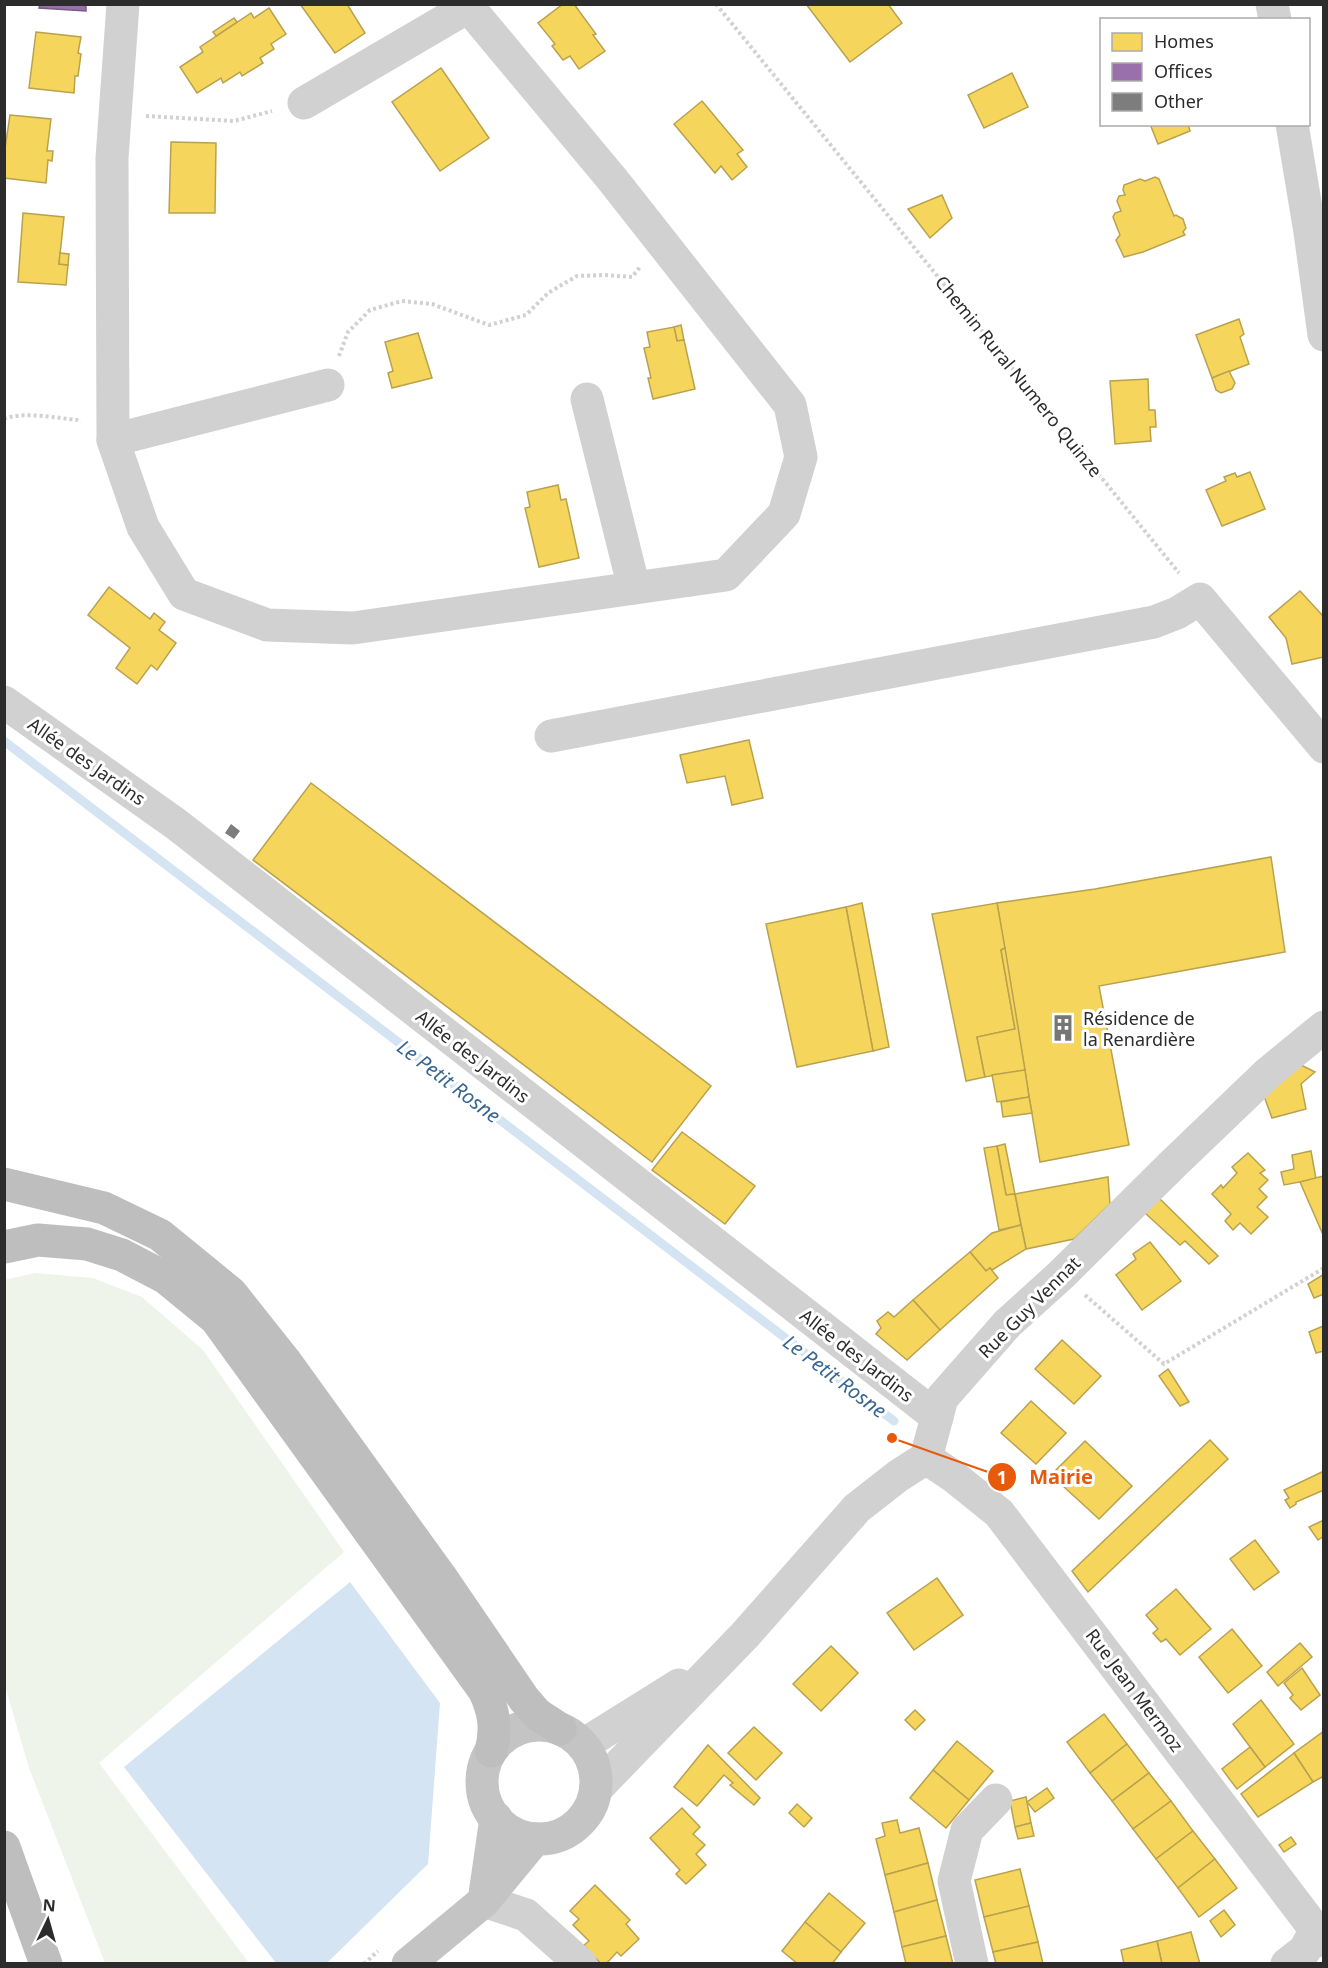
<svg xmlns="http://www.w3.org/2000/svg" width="1328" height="1968" font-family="'Noto Sans',sans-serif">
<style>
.green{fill:#eef4ea}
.water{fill:#d5e4f2}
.homes{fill:#f6d55c;stroke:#b9a24e;stroke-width:1.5}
.offices{fill:#9970ab;stroke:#785c85;stroke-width:1.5}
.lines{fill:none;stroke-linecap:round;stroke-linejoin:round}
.stream{stroke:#d5e4f2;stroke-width:9}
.building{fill:#7d7d7d}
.path{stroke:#d1d1d1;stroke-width:4;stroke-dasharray:3 3;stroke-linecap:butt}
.minor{stroke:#d1d1d1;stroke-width:33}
.major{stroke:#c4c4c4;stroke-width:33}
.highway{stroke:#bebebe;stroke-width:33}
.labels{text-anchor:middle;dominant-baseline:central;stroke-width:6;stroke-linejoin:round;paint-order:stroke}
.street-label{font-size:18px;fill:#2c2c2c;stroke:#fff}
.poi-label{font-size:18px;fill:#2c2c2c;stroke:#fff;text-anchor:start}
.water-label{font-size:20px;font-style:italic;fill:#376690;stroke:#fff}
.leader{fill:none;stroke:#e8590c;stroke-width:2}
.callout-dot{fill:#e8590c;stroke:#fff;stroke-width:2}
.mark-label{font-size:18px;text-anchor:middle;font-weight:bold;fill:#fff}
.callout-label{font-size:20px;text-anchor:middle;font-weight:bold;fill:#e8590c;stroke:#fff;stroke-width:6;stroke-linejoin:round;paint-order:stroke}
</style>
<rect width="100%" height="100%" fill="#fff"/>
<polygon class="green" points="35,1273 93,1278 142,1297 203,1350 344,1552 99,1763 249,1963 105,1963 29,1768 5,1686 4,1280"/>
<polygon class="water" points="350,1582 440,1703 428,1864 327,1963 276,1963 124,1767"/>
<g class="homes">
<polygon points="300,4 347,4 365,33 335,53"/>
<polygon points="563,4 574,4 596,34 593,35 605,51 579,69 570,56 563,60 552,46 555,44 538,23"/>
<polygon points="806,4 888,4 902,23 850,62"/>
<polygon points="269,8 286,34 271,44 274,49 260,58 263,63 242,76 240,72 223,83 221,78 197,93 180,67 203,52 200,47 251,13 254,18"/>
<polygon points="234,18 237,22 216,36 213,32"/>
<polygon points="36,32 81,37 78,53 81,54 78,76 75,76 74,93 29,88"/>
<polygon points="441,68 489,138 440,171 392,102"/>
<polygon points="1012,73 1028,107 984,128 968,95"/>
<polygon points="702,101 743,150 737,154 747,167 732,180 721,166 715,173 674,124"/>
<polygon points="10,115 51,119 47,151 53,151 52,161 48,160 46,183 4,178 4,155"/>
<polygon points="1150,124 1188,124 1190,131 1158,144"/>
<polygon points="171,142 216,143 215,213 169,213"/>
<polygon points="1155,177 1159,179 1174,216 1176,215 1183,219 1186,228 1183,232 1185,235 1143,252 1124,257 1116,240 1120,235 1113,217 1115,213 1121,211 1117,201 1119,196 1125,195 1123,190 1124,185 1140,179 1145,181"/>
<polygon points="942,195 952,218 930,238 908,209"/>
<polygon points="23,213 64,217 59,264 68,265 66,285 18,282"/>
<polygon points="60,253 69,254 68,265 59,264"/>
<polygon points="1239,319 1244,334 1240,337 1249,364 1212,378 1196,335"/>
<polygon points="681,325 684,340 677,341 674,327"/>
<polygon points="674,327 677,341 684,340 695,389 653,399 648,378 651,378 644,348 650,347 647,332"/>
<polygon points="418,333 432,378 392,388 388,373 393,371 385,342"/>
<polygon points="1229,371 1235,383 1232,389 1221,393 1216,390 1212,378"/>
<polygon points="1148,379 1149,410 1155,410 1156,427 1150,427 1151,441 1115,444 1110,381"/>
<polygon points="1250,472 1265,509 1222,526 1206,490 1226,481 1224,477 1235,473 1237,477"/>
<polygon points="558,485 561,500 566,499 579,558 539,567 525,508 530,507 527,492"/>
<polygon points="109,587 150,619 154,613 165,622 159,630 176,643 157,670 151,665 137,684 116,668 130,648 88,615"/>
<polygon points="1300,591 1324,617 1324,657 1292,664 1286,638 1269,617"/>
<polygon points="749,740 763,798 732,805 725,776 687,783 680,755"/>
<polygon points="311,783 711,1086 652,1162 253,860"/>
<polygon points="1271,857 1285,952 1099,986 1129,1145 1040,1162 997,903 1095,889"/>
<polygon points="862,903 889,1047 873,1051 846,907"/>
<polygon points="997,903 1005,948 1001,950 1015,1029 977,1037 985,1077 966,1081 932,914"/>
<polygon points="846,907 873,1051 797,1067 766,924"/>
<polygon points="1005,948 1025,1070 985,1077 977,1037 1015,1029 1001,950"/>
<polygon points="1301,1065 1315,1072 1301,1084 1306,1109 1272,1118 1264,1096"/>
<polygon points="1025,1070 1029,1097 997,1102 992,1075"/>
<polygon points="1029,1097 1032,1113 1003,1117 1001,1102"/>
<polygon points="682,1132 755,1186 725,1224 652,1170"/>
<polygon points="1005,1144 1015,1194 1006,1195 997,1146"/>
<polygon points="997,1146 1006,1195 1015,1194 1021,1225 999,1230 984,1148"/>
<polygon points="1311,1151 1316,1179 1284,1185 1281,1172 1294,1169 1292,1155"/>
<polygon points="1248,1153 1265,1170 1260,1173 1268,1180 1259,1189 1267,1197 1257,1207 1268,1217 1251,1234 1240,1223 1233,1230 1225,1221 1231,1214 1212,1194 1221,1185 1223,1188 1237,1173 1232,1167"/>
<polygon points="1323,1176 1324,1177 1324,1237 1300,1182"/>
<polygon points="1108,1177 1110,1204 1074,1239 1026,1249 1015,1194"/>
<polygon points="1159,1198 1218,1256 1209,1264 1185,1241 1180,1245 1145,1213"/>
<polygon points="1021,1225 1026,1249 992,1270 990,1268 986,1271 970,1252 992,1233"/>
<polygon points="1150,1242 1181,1281 1142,1310 1116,1275 1136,1259 1133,1254"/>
<polygon points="970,1252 986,1271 990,1268 998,1278 940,1330 913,1300"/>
<polygon points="1324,1274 1324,1294 1314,1298 1308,1284"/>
<polygon points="913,1300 940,1330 907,1360 876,1334 881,1328 877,1321 888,1312 894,1317"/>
<polygon points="1323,1326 1324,1351 1316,1353 1309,1332"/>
<polygon points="1062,1340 1101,1376 1074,1404 1035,1369"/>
<polygon points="1168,1369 1189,1402 1180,1406 1159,1376"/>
<polygon points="1031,1401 1066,1433 1036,1464 1001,1433"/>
<polygon points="1210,1440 1228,1459 1088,1592 1072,1571"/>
<polygon points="1085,1441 1132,1486 1099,1519 1051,1475"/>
<polygon points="1324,1471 1324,1490 1296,1502 1296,1504 1290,1508 1285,1500 1289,1498 1284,1490"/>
<polygon points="1324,1520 1324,1536 1318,1540 1309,1527"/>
<polygon points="1255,1540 1279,1572 1254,1590 1230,1559"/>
<polygon points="937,1578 963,1615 914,1650 887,1613"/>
<polygon points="1176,1589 1211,1629 1180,1655 1166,1639 1161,1642 1153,1633 1158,1629 1146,1615"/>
<polygon points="1232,1629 1262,1666 1228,1693 1199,1657"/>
<polygon points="1300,1643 1312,1657 1278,1686 1267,1672"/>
<polygon points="831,1646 858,1673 821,1711 793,1684"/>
<polygon points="1302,1668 1320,1695 1301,1710 1290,1698 1293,1695 1284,1683"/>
<polygon points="1261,1700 1294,1744 1265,1767 1233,1724"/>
<polygon points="915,1710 925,1720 915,1730 905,1720"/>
<polygon points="1104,1714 1127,1744 1090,1773 1067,1742"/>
<polygon points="754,1727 782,1753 756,1780 728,1753"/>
<polygon points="1324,1731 1324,1776 1313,1782 1294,1753"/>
<polygon points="957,1741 993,1771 969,1800 933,1770"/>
<polygon points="1127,1744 1149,1773 1112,1801 1090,1773"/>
<polygon points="708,1745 760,1798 754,1805 730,1785 733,1783 724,1775 697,1806 674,1787"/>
<polygon points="1250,1747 1265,1767 1237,1789 1222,1769"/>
<polygon points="1294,1753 1313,1782 1258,1817 1241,1794"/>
<polygon points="933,1770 969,1800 946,1828 910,1798"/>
<polygon points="1149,1773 1171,1801 1133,1829 1112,1801"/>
<polygon points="1047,1788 1054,1798 1035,1812 1027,1802"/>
<polygon points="1026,1797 1031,1823 1015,1827 1010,1801"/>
<polygon points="1171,1801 1193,1831 1156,1859 1133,1829"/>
<polygon points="797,1804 812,1818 804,1827 789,1813"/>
<polygon points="682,1808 700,1827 693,1834 705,1845 696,1854 706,1865 686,1884 676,1874 680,1870 650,1838"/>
<polygon points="897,1820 900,1833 919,1828 928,1863 885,1875 876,1839 885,1836 882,1823"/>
<polygon points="1031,1823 1034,1836 1018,1839 1015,1827"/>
<polygon points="1193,1831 1215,1859 1178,1888 1156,1859"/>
<polygon points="1291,1837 1296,1844 1284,1852 1279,1845"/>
<polygon points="1215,1859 1237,1888 1199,1917 1178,1888"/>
<polygon points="928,1863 937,1900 894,1912 885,1875"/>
<polygon points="1020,1869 1029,1906 984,1917 975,1880"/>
<polygon points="595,1885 630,1920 626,1924 639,1939 621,1956 617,1952 606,1964 601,1964 584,1945 589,1941 573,1925 579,1919 570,1911"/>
<polygon points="829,1893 865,1923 841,1952 805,1922"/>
<polygon points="937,1900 946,1936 902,1947 894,1912"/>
<polygon points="1029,1906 1038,1942 993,1952 984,1917"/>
<polygon points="1224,1910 1235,1925 1221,1937 1210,1921"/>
<polygon points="805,1922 841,1952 832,1964 798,1964 782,1951"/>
<polygon points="1191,1932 1200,1964 1162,1964 1157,1941"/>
<polygon points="946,1936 953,1964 906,1964 902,1947"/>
<polygon points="1157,1941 1162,1964 1124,1964 1121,1950"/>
<polygon points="1038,1942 1043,1964 996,1964 993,1952"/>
</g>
<polygon class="offices" points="40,4 86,4 86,11 39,8"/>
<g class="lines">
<polyline class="stream" points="4,741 894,1421"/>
</g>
<polygon class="building" points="231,824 240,831 234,839 225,833"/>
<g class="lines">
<g class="path">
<polyline points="716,4 1179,573"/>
<polyline points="146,116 234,121 272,111"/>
<polyline points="339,356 348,332 370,310 402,301 432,304 489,325 526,315 548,293 577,276 604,275 632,277 640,267"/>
<path d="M4 419C22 411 57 418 77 420L81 422"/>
<polyline points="1085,1295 1164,1364 1324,1268"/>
<polyline points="364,1964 378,1951"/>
</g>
<g class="minor">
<polyline points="123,4 112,158 113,440 143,527 184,594 267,625 353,628 726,575 784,514 801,457 790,405 612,179 466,4"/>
<polyline points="1272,4 1275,20"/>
<polyline points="304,103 468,7"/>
<polyline points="1292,124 1310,232 1324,335"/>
<polyline points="587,399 634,588"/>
<polyline points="113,440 328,385"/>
<polyline points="4,702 176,824 937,1417"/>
<polyline points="551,736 1154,622 1177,613 1200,599 1324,747"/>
<polyline points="926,1458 953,1476 999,1513 1324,1941"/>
<polyline points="583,1745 679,1685"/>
<polyline points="596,1789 745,1635 857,1508 898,1476 926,1458 942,1398 1008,1323 1061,1275 1173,1164 1268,1073 1324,1027"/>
<polyline points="484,1901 526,1915 581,1964"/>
<polyline points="972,1964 954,1881 967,1830 996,1800"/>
<polyline points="1287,1964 1305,1950 1315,1931"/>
</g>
<g class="major">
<circle cx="539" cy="1782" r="57"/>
<polyline points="484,1901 496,1818"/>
<polyline points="408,1964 484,1901 535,1839"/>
</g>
<g class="highway">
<polyline points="4,1184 104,1208 160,1235 231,1293 285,1361 443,1580 524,1699 537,1714 560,1729"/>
<path d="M4 1247 38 1240 87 1244 122 1255 166 1278 216 1319 484 1690C494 1711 497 1728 491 1751"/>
<polyline points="4,1847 46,1964"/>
</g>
</g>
<defs>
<symbol id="building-bare" viewBox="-9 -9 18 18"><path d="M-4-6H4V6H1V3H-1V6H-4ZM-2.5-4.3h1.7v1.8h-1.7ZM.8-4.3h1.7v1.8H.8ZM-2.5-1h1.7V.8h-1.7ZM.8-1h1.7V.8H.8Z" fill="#767676" stroke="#fff" stroke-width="2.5" paint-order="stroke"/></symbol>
</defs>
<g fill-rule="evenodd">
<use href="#building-bare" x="1044" y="1009" width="38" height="38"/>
</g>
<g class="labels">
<g class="street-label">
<text transform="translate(1019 376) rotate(51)">Chemin Rural Numero Quinze</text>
<text transform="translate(87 761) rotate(35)">Allée des Jardins</text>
<text transform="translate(473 1056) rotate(38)">Allée des Jardins</text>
<text transform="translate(1029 1307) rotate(-45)">Rue Guy Vennat</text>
<text transform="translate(857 1355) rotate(38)">Allée des Jardins</text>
<text transform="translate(1135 1690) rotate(53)">Rue Jean Mermoz</text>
</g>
<g class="poi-label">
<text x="1083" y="1018">Résidence de<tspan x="1083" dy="21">la Renardière</tspan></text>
</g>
<g class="water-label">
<text transform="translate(449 1081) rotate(37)">Le Petit Rosne</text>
<text transform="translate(835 1376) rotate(37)">Le Petit Rosne</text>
</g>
</g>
<path class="leader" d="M892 1438L1002 1477"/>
<g class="callout-dot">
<circle cx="892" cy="1438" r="6"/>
<circle cx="1002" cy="1477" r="15"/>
</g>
<g class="mark-label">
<text x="1002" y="1484">1</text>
</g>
<g class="callout-label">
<text x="1061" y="1484">Mairie</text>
</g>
<rect width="1328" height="1968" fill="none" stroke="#2c2c2c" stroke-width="12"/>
<rect x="1100" y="18" width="210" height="108" fill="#ffffff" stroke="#ababab" stroke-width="1.5"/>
<rect x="1112" y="33" width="30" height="18" fill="#f6d55c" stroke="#ababab" stroke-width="1.5"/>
<text x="1154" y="48" font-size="18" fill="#2c2c2c">Homes</text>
<rect x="1112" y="63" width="30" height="18" fill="#9970ab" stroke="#ababab" stroke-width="1.5"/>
<text x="1154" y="78" font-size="18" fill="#2c2c2c">Offices</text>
<rect x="1112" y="93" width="30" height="18" fill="#7d7d7d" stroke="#ababab" stroke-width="1.5"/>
<text x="1154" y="108" font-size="18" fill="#2c2c2c">Other</text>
<g transform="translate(48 1920) rotate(5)" stroke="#ffffff" stroke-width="4.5" paint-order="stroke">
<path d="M0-4.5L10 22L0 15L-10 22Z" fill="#2c2c2c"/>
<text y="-9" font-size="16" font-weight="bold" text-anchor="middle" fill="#2c2c2c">N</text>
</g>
</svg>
